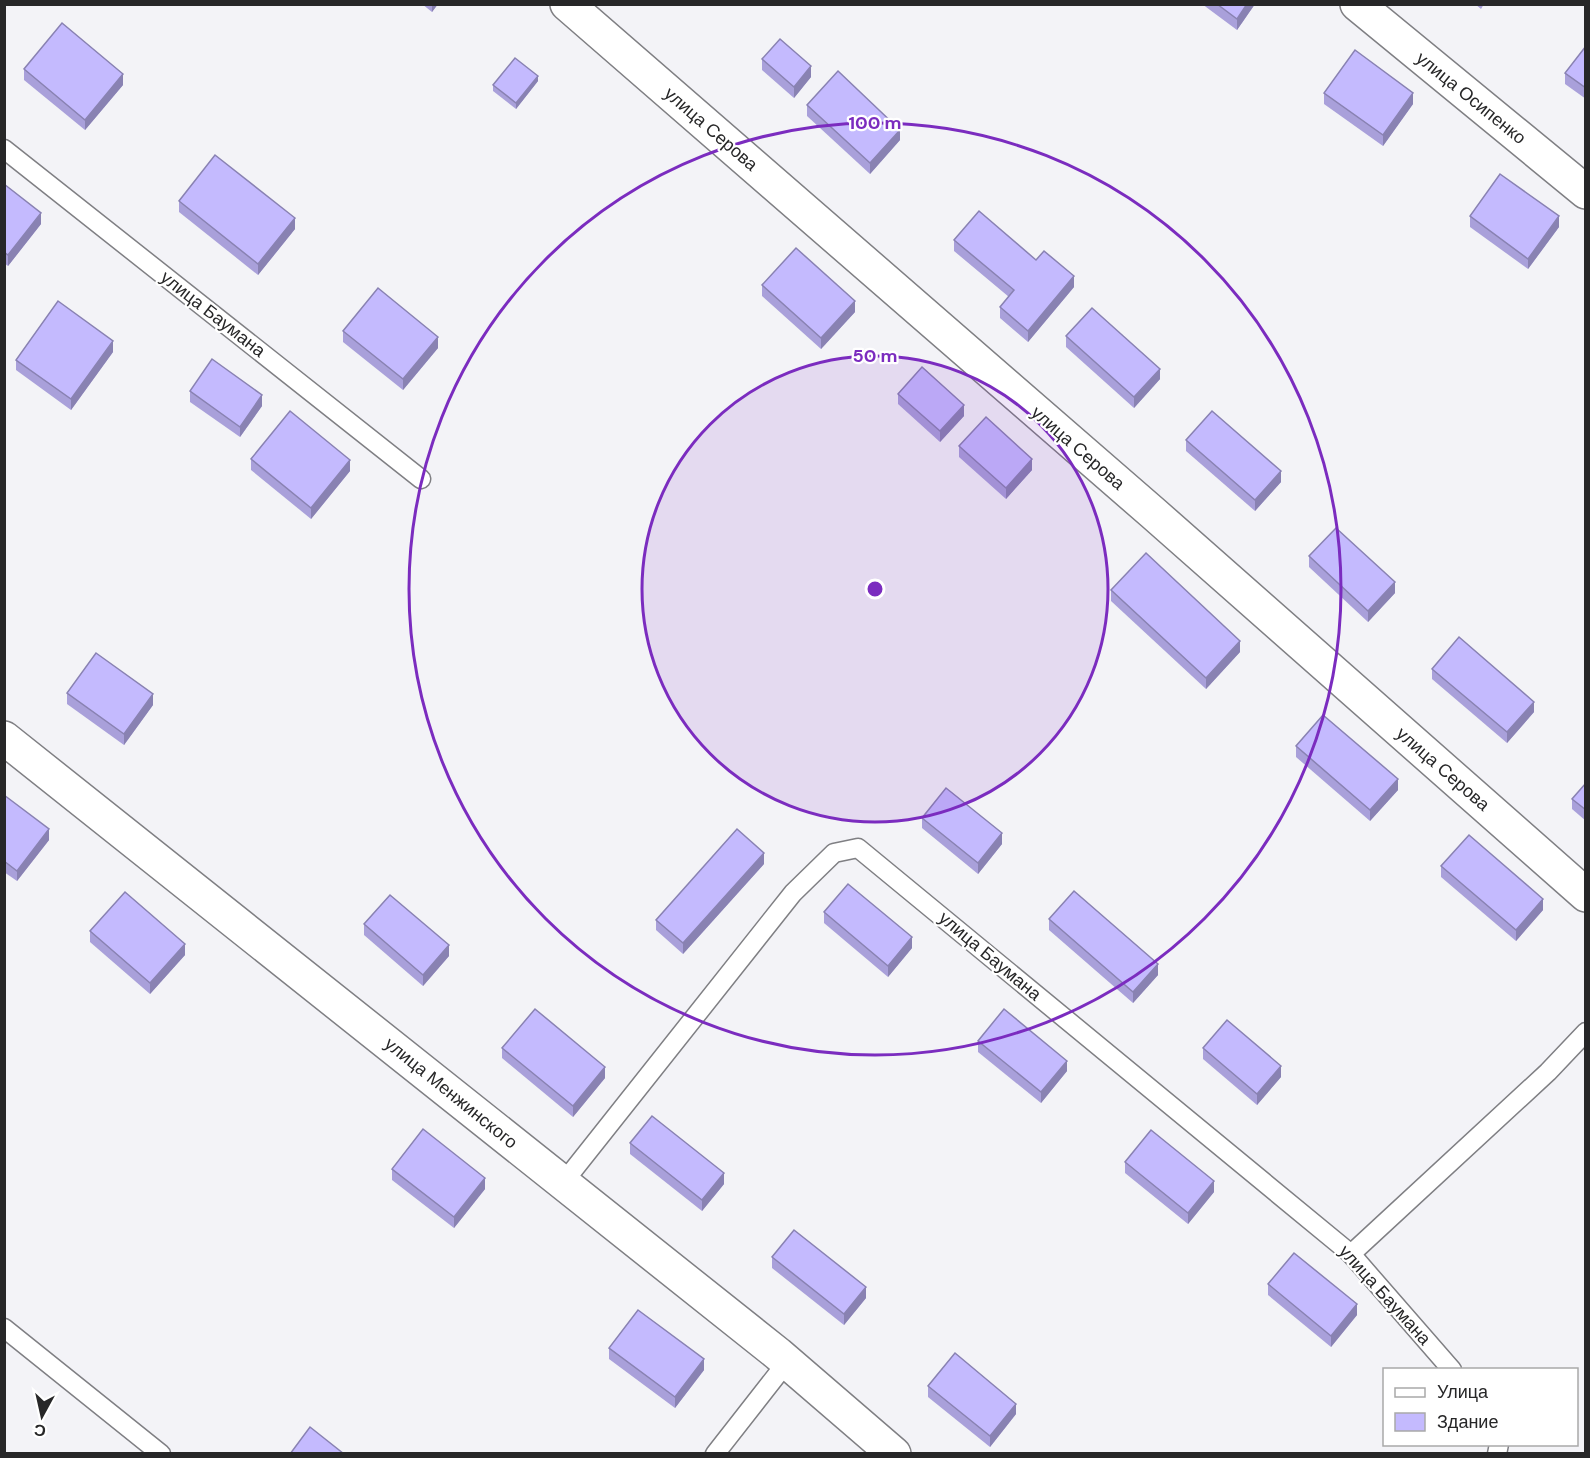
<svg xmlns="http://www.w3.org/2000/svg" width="1590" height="1458" font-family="'DM Sans',sans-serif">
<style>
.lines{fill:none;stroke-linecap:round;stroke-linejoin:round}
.lane-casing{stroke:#7f7f83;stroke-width:21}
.street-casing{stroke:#7f7f83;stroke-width:36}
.lane{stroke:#fff;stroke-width:18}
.street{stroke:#fff;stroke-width:33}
.wall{fill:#a9a0da}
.shaded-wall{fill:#8982b2}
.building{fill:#c4bafe;stroke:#8982b2;stroke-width:1.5}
.ring{fill:none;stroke:#7b2cbf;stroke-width:3}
.labels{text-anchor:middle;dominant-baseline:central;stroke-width:4.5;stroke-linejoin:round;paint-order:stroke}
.street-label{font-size:18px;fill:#272728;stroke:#fff}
.centre{fill:#7b2cbf;stroke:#fff;stroke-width:3}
.ring-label{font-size:18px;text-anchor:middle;font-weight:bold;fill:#7b2cbf;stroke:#fff;stroke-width:4.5;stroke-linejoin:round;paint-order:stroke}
</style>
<rect width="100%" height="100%" fill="#f3f3f7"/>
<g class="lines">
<defs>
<g id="lane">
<polyline points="4,149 421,479"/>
<polyline points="563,1183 793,893 834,853 858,848 1351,1254 1452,1370"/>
<polyline points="1351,1254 1548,1072 1586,1032"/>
<polyline points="4,1328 161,1454"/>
<polyline points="715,1454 787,1362"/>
<polyline points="1497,1454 1499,1444"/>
</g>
<g id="street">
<polyline points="567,4 1153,513 1586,895"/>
<polyline points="1357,4 1586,192"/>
<polyline points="4,738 778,1354 894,1454"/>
</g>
</defs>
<use href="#lane" class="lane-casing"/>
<use href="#street" class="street-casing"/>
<use href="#lane" class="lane"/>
<use href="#street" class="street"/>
</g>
<g class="wall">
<polygon points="422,4 438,4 432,12"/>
<polygon points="1202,4 1255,4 1237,30"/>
<polygon points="1475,4 1484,4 1481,9"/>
<polygon points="1586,46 1586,99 1565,84 1565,73"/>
<polygon points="762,59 811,77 794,98 762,70"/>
<polygon points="24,69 123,85 85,130 24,80"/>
<polygon points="538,81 516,109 493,91 493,85"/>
<polygon points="1324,93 1413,104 1383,146 1324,104"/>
<polygon points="807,105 900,140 870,174 807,116"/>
<polygon points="4,184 41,224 8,266 4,263"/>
<polygon points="179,201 295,229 258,275 179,212"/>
<polygon points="1470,216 1559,227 1528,269 1470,227"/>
<polygon points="954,240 1036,260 1074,287 1028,342 1000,318 1000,307 1009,297 954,251"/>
<polygon points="762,285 855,312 821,349 762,296"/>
<polygon points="343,331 438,348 403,390 343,342"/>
<polygon points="1066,336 1160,379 1134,408 1066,347"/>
<polygon points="113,352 71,410 16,370 16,360"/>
<polygon points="190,391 262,406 240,437 190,402"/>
<polygon points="898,394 964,416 940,442 898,404"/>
<polygon points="1186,440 1281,482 1255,511 1186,451"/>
<polygon points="959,446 1032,470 1006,499 959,457"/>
<polygon points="251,459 350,471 311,519 251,470"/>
<polygon points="1309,556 1395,593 1368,622 1309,567"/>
<polygon points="1111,590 1240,652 1206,689 1111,601"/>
<polygon points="1432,669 1534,712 1507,743 1432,679"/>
<polygon points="67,693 153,705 124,745 67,704"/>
<polygon points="1296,746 1398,790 1370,821 1296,757"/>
<polygon points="1586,783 1586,821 1572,809 1572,799"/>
<polygon points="4,795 49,840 17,881 4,872"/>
<polygon points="922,818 1002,844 978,874 922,828"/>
<polygon points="764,864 683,954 656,930 656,920"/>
<polygon points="1441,866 1543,910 1516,941 1441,877"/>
<polygon points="824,912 912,948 888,977 824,923"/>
<polygon points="1049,919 1158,975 1133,1003 1049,930"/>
<polygon points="364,924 449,956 423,986 364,935"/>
<polygon points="90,931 185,955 150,994 90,942"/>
<polygon points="978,1041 1067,1071 1041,1103 978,1052"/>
<polygon points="502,1048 605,1078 573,1117 502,1058"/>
<polygon points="1203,1048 1281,1077 1257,1105 1203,1059"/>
<polygon points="630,1143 724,1184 702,1211 630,1154"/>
<polygon points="1125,1162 1214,1192 1188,1224 1125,1173"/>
<polygon points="392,1169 485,1189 454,1228 392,1180"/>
<polygon points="772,1257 866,1298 844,1325 772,1268"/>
<polygon points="1268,1284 1357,1315 1331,1347 1268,1295"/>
<polygon points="609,1348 704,1370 675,1408 609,1359"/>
<polygon points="928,1386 1016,1414 990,1447 928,1397"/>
</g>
<g class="shaded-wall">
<polygon points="432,4 438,4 432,12"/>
<polygon points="1247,4 1255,4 1237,30 1237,19"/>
<polygon points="811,66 811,77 794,98 794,87"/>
<polygon points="123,74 123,85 85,130 85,120"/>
<polygon points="538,76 538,81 516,109 516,103"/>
<polygon points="1413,93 1413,104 1383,146 1383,135"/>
<polygon points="900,130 900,140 870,174 870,163"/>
<polygon points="41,213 41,224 8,266 8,255"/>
<polygon points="1559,216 1559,227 1528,269 1528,259"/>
<polygon points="295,218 295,229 258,275 258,264"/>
<polygon points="1074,276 1074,287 1028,342 1028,331"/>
<polygon points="855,301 855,312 821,349 821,338"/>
<polygon points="438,337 438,348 403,390 403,379"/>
<polygon points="113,341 113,352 71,410 71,399"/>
<polygon points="1160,369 1160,379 1134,408 1134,397"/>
<polygon points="262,395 262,406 240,437 240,427"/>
<polygon points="964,405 964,416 940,442 940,431"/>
<polygon points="1032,459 1032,470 1006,499 1006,488"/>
<polygon points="350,460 350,471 311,519 311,508"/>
<polygon points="1281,471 1281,482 1255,511 1255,500"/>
<polygon points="1395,582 1395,593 1368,622 1368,611"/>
<polygon points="1240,641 1240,652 1206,689 1206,678"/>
<polygon points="153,694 153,705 124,745 124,734"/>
<polygon points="1534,702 1534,712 1507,743 1507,732"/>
<polygon points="1398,779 1398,790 1370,821 1370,810"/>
<polygon points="49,829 49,840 17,881 17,871"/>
<polygon points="1002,833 1002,844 978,874 978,863"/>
<polygon points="764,853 764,864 683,954 683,943"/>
<polygon points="1543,899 1543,910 1516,941 1516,930"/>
<polygon points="912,937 912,948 888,977 888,966"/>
<polygon points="185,944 185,955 150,994 150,983"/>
<polygon points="449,945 449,956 423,986 423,975"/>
<polygon points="1158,964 1158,975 1133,1003 1133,992"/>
<polygon points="1067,1061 1067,1071 1041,1103 1041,1092"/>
<polygon points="1281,1066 1281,1077 1257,1105 1257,1094"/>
<polygon points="605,1067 605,1078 573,1117 573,1106"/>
<polygon points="724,1173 724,1184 702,1211 702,1200"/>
<polygon points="485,1178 485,1189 454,1228 454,1217"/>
<polygon points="1214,1181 1214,1192 1188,1224 1188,1213"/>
<polygon points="866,1287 866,1298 844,1325 844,1314"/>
<polygon points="1357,1304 1357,1315 1331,1347 1331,1336"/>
<polygon points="704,1359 704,1370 675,1408 675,1397"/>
<polygon points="1016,1404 1016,1414 990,1447 990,1436"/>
</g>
<g class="building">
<polygon points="1217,4 1247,4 1237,19"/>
<polygon points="62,23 123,74 85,120 24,69"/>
<polygon points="780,39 811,66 794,87 762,59"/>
<polygon points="1586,46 1586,88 1565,73"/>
<polygon points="1355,50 1413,93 1383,135 1324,93"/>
<polygon points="515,58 538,76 516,103 493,85"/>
<polygon points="838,71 900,130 870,163 807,105"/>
<polygon points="215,155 295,218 258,264 179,201"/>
<polygon points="1500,174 1559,216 1528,259 1470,216"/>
<polygon points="4,184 41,213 8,255 4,252"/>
<polygon points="979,211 1036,260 1044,251 1074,276 1028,331 1000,307 1014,290 954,240"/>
<polygon points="796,248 855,301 821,338 762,285"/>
<polygon points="378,288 438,337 403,379 343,331"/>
<polygon points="58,301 113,341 71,399 16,360"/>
<polygon points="1092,308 1160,369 1134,397 1066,336"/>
<polygon points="212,359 262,395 240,427 190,391"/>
<polygon points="922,367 964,405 940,431 898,394"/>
<polygon points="290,411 350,460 311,508 251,459"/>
<polygon points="1212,411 1281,471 1255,500 1186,440"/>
<polygon points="986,417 1032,459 1006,488 959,446"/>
<polygon points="1336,528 1395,582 1368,611 1309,556"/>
<polygon points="1146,553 1240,641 1206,678 1111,590"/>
<polygon points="1459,637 1534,702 1507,732 1432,669"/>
<polygon points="96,653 153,694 124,734 67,693"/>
<polygon points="1323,715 1398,779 1370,810 1296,746"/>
<polygon points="1586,783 1586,810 1572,799"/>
<polygon points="946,788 1002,833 978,863 922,818"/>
<polygon points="4,795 49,829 17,871 4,861"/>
<polygon points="737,829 764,853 683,943 656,920"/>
<polygon points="1469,835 1543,899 1516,930 1441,866"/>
<polygon points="848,884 912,937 888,966 824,912"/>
<polygon points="1074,891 1158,964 1133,992 1049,919"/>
<polygon points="125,892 185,944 150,983 90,931"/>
<polygon points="390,895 449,945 423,975 364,924"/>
<polygon points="535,1009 605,1067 573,1106 502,1048"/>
<polygon points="1004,1009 1067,1061 1041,1092 978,1041"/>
<polygon points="1227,1020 1281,1066 1257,1094 1203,1048"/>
<polygon points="652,1116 724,1173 702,1200 630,1143"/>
<polygon points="423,1129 485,1178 454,1217 392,1169"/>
<polygon points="1151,1130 1214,1181 1188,1213 1125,1162"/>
<polygon points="794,1230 866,1287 844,1314 772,1257"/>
<polygon points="1294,1253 1357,1304 1331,1336 1268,1284"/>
<polygon points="638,1310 704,1359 675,1397 609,1348"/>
<polygon points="955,1353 1016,1404 990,1436 928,1386"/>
<polygon points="310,1427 344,1454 290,1454"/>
</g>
<circle cx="875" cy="589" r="233" fill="#7b2cbf" fill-opacity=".12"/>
<g class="ring">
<circle cx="875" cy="589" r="233"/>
<circle cx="875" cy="589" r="466"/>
</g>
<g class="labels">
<g class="street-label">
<text transform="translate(1471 98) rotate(39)">улица Осипенко</text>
<text transform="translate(711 129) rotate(41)">улица Серова</text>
<text transform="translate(213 314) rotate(38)">улица Баумана</text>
<text transform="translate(1078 448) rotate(41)">улица Серова</text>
<text transform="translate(1443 769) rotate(41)">улица Серова</text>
<text transform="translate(990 956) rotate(40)">улица Баумана</text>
<text transform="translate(451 1093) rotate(39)">улица Менжинского</text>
<text transform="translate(1385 1295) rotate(48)">улица Баумана</text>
</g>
</g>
<circle cx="875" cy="589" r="9" class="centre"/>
<g class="ring-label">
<text x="875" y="129">100 m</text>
<text x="875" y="362">50 m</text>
</g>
<rect width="1590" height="1458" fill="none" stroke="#272728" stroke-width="12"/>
<rect x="1383" y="1368" width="195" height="78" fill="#ffffff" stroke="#a9a9a9" stroke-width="1.5"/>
<rect x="1395" y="1388" width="30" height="9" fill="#ffffff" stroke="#a9a9a9" stroke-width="1.5"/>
<text x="1437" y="1398" font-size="18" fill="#272728">Улица</text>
<rect x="1395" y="1413" width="30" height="18" fill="#c4bafe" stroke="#a9a9a9" stroke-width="1.5"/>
<text x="1437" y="1428" font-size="18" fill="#272728">Здание</text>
<g transform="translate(42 1416) rotate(188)" stroke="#ffffff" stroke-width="4.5" paint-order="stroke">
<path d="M0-4.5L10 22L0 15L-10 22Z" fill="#272728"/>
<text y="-9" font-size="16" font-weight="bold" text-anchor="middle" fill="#272728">С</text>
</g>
</svg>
